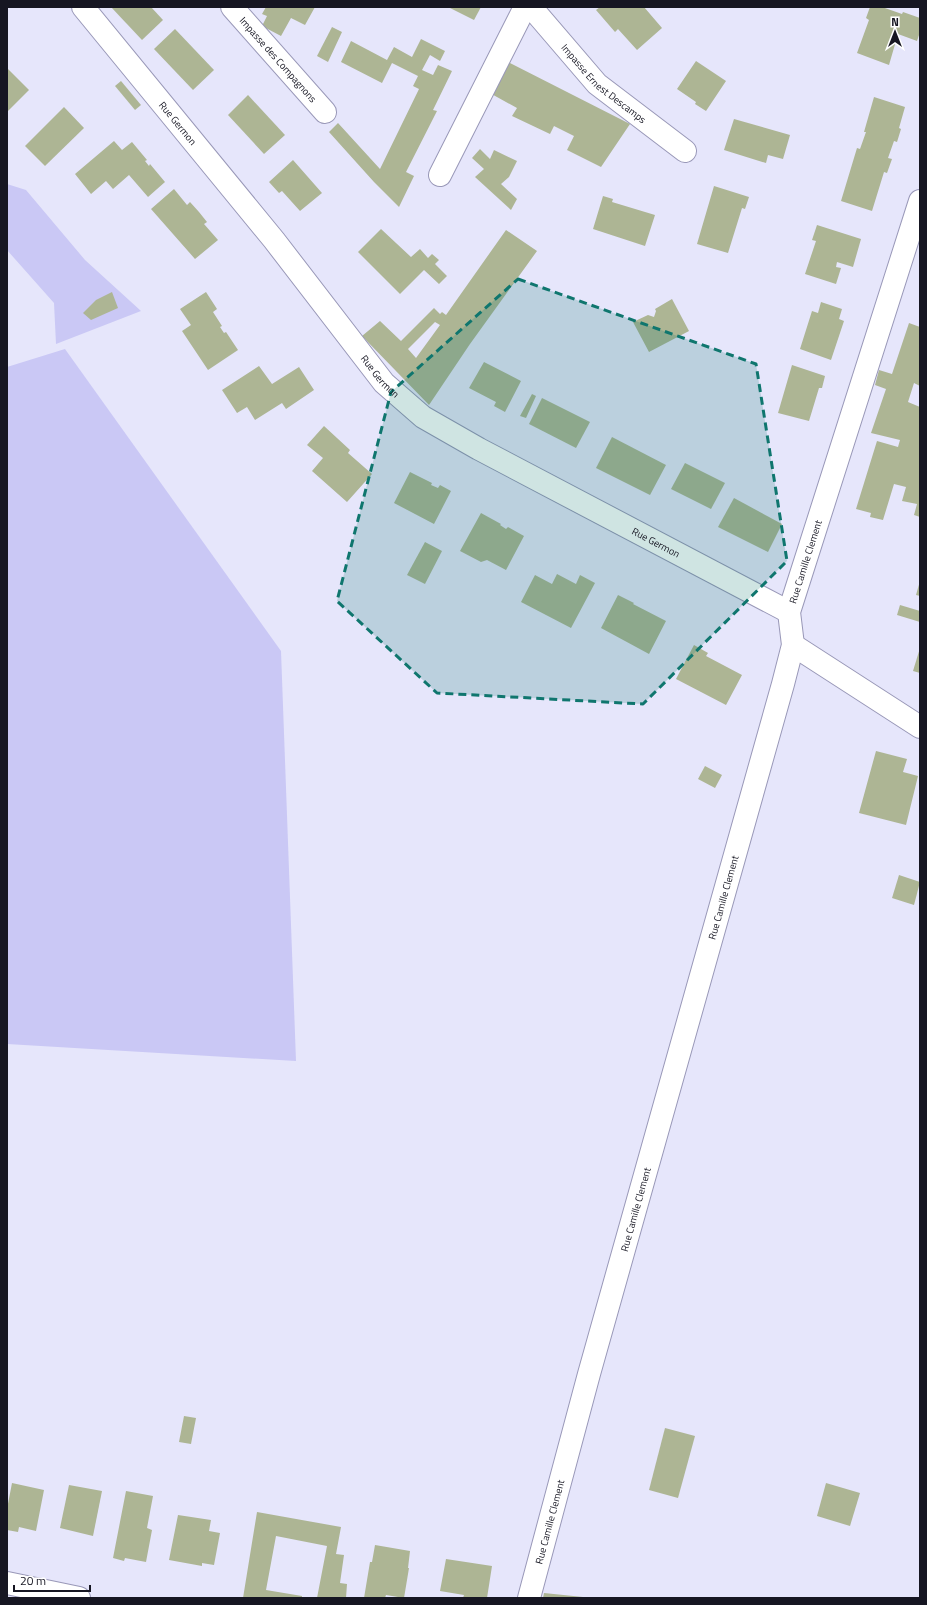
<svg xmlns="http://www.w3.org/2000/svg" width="927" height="1605" font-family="'Titillium Web',sans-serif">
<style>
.green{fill:#cac8f5}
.building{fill:#adb594;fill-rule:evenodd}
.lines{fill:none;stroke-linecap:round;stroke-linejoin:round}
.street-casing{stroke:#9998b8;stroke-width:24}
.street{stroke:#fff;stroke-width:22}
.marked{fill:#0f766e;fill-opacity:0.2;stroke:#0f766e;stroke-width:3;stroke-dasharray:8 5;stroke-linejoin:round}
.labels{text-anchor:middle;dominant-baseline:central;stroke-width:3.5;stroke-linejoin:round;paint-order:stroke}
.street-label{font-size:10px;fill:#161622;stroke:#fff}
</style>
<rect width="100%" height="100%" fill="#e6e6fb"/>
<g class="green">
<polygon points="7,184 26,190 85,260 141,311 56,344 54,303 7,250"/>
<polygon points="65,349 281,651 296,1061 7,1044 7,367"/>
</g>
<g class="building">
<polygon points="111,7 151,7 163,20 142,40"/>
<polygon points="266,7 315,7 305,25 291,18 281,36 262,26 267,16 262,14"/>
<polygon points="448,7 481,7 474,20"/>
<polygon points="600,7 644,7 662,28 637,50 618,29 615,32 596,10"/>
<polygon points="870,7 882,7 902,14 903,12 920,18 920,32 917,41 898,34 889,65 857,53 869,20 866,18"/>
<polygon points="332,27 342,32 328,62 317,56"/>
<polygon points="175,29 214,70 193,90 154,49"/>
<polygon points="421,39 445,51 440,61 430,55 422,70 433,75 438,65 452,71 433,110 437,111 406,172 414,176 399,207 374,182 329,132 338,123 380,169 419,89 413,86 418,76 392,63 382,83 341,62 351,41 387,60 394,47 412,57"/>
<polygon points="504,60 630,124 601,167 567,150 574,136 554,126 550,134 512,116 517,108 488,92"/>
<polygon points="696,61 726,81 706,111 695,104 696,102 677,89"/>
<polygon points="7,68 29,90 7,112"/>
<polygon points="121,81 141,105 135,110 115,86"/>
<polygon points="248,95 285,135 264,154 228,115"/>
<polygon points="874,97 905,107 899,128 901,129 897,142 894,141 888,158 892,159 887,173 884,172 872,211 841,201 857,148 860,149 866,132 864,132"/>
<polygon points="64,107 84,128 45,166 25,146"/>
<polygon points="734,119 790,135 783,159 768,155 766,163 724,150"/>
<polygon points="114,141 122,150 132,142 147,160 145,161 149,166 150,164 165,182 148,197 129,175 113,189 106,181 91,194 75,174"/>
<polygon points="480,149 490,159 494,150 517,161 509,177 501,184 517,199 511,210 475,177 484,169 472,158"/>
<polygon points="293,160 322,193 300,211 282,191 279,193 269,182"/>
<polygon points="714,186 749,197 745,209 742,208 728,253 697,244"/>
<polygon points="174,189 187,205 190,202 199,212 207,222 204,224 218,240 195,259 151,209"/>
<polygon points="603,196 613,199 612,202 655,215 645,246 593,229"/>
<polygon points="817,225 861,239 853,267 837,262 836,267 841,268 836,284 805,274 816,241 812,240"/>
<polygon points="381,229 411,257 420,249 428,258 432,254 439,260 435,264 447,276 439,284 424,270 400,294 358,252"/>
<path d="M506 230 537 251 470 344 429 405 362 336 380 321 401 341 434 308 440 314 442 312 446 315ZM435 322 440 325 416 358 408 349Z"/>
<polygon points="112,292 118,308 91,320 83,313 96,300"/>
<polygon points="206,292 217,309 213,312 222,326 220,327 224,333 226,332 238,350 208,370 182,331 191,325 180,309"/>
<polygon points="672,299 689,331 649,352 633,322 648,315 654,317 656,311 655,309"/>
<polygon points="821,302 842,309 839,319 844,321 831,360 800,349 812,311 818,313"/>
<polygon points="909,323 920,327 920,386 914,383 908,402 920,407 920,517 914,515 917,504 902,501 906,487 894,484 883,520 870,517 871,513 856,509 877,441 898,447 900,440 871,433 886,389 875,385 879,370 892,374"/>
<polygon points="484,362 521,381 505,412 494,406 496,402 469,388"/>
<polygon points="792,365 825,376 822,388 819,388 809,421 778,413"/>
<polygon points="259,366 272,384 299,367 314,390 286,409 282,403 255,420 247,407 237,413 222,390"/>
<polygon points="532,394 536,396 526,418 520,416"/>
<polygon points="542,398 590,422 576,448 529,424"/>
<polygon points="324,426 350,450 348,453 372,474 347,502 312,471 323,458 307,445"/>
<polygon points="612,437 666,465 650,495 596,468"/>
<polygon points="685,463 725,483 711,509 671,489"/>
<polygon points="410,472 432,483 431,485 438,488 440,485 451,491 434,524 394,503"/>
<polygon points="734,498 782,524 768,552 718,527"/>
<polygon points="481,513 501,524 500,525 506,529 508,527 524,536 506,570 487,560 481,562 460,551"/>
<polygon points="425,542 442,551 425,584 407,575"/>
<polygon points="557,574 576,584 580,575 595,583 571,628 521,602 535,575 552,584"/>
<polygon points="920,581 920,596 916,595"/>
<polygon points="618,595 634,603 633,604 666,621 649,654 601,628"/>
<polygon points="900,605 920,611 920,622 897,615"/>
<polygon points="694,645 708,653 706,656 742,675 726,705 676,679"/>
<polygon points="920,648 920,673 913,671"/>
<polygon points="876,751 907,759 903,772 918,776 906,825 859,813"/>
<polygon points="705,766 722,775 715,788 698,779"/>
<polygon points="899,875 920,882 914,905 892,898"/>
<polygon points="184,1416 196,1418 191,1444 179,1442"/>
<polygon points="665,1428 695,1436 678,1498 649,1490"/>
<polygon points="12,1483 44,1490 36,1531 19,1527 18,1532 7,1530 7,1509"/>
<polygon points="826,1483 860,1493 850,1526 817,1516"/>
<polygon points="69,1485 102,1491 93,1536 60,1528"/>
<polygon points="126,1491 153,1496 147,1528 152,1530 146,1562 125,1558 124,1561 113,1558"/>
<polygon points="257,1512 341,1527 336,1554 344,1555 340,1583 347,1584 346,1598 337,1597 337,1598 317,1598 327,1546 276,1536 266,1590 302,1596 302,1598 243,1598"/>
<polygon points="178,1515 211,1520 209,1531 220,1533 214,1565 202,1563 202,1566 169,1560"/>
<polygon points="375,1545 410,1551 408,1568 409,1568 404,1598 386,1595 385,1598 364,1598 370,1562 372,1562"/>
<polygon points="446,1559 492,1566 487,1598 463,1598 464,1595 440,1591"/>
<polygon points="544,1593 583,1597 583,1598 543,1598"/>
</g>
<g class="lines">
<defs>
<g id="street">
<path id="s1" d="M83 7 274 240 384 383 423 417 479 449 789 612"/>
<path id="s2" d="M232 7 325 112"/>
<path id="s3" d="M531 7 597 84 685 151"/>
<polyline points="440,175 525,7"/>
<polyline points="793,645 920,727"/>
<polyline points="7,1583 79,1598"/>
<path id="s4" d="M529 1598 589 1374 783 684 793 645 789 612 920 201"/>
</g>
</defs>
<use href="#street" class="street-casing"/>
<use href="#street" class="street"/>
</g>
<path class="marked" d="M518 279 756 364 787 561 643 704 437 693 337 601 391 392Z"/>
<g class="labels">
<g class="street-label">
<text stroke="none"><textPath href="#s2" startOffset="70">Impasse des Compagnons</textPath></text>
<text stroke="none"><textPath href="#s3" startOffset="106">Impasse Ernest Descamps</textPath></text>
<text stroke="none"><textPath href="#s1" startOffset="150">Rue Germon</textPath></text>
<text stroke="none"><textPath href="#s1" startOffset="474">Rue Germon</textPath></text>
<text stroke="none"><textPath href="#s1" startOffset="798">Rue Germon</textPath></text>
<text stroke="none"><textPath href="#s4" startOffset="1075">Rue Camille Clement</textPath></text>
<text stroke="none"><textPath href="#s4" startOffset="727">Rue Camille Clement</textPath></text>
<text stroke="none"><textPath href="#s4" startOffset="403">Rue Camille Clement</textPath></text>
<text stroke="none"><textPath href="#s4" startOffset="79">Rue Camille Clement</textPath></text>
</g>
</g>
<rect width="927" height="1605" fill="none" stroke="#161622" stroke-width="16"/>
<g transform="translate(895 32)" stroke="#ffffff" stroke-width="3" paint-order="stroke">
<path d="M0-3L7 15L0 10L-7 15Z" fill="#161622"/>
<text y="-6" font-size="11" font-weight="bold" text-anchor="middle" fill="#161622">N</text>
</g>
<path d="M14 1585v6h76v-6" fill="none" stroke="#161622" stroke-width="2"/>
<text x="20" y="1585" font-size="12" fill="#161622" stroke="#ffffff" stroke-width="3" paint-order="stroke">20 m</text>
</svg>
